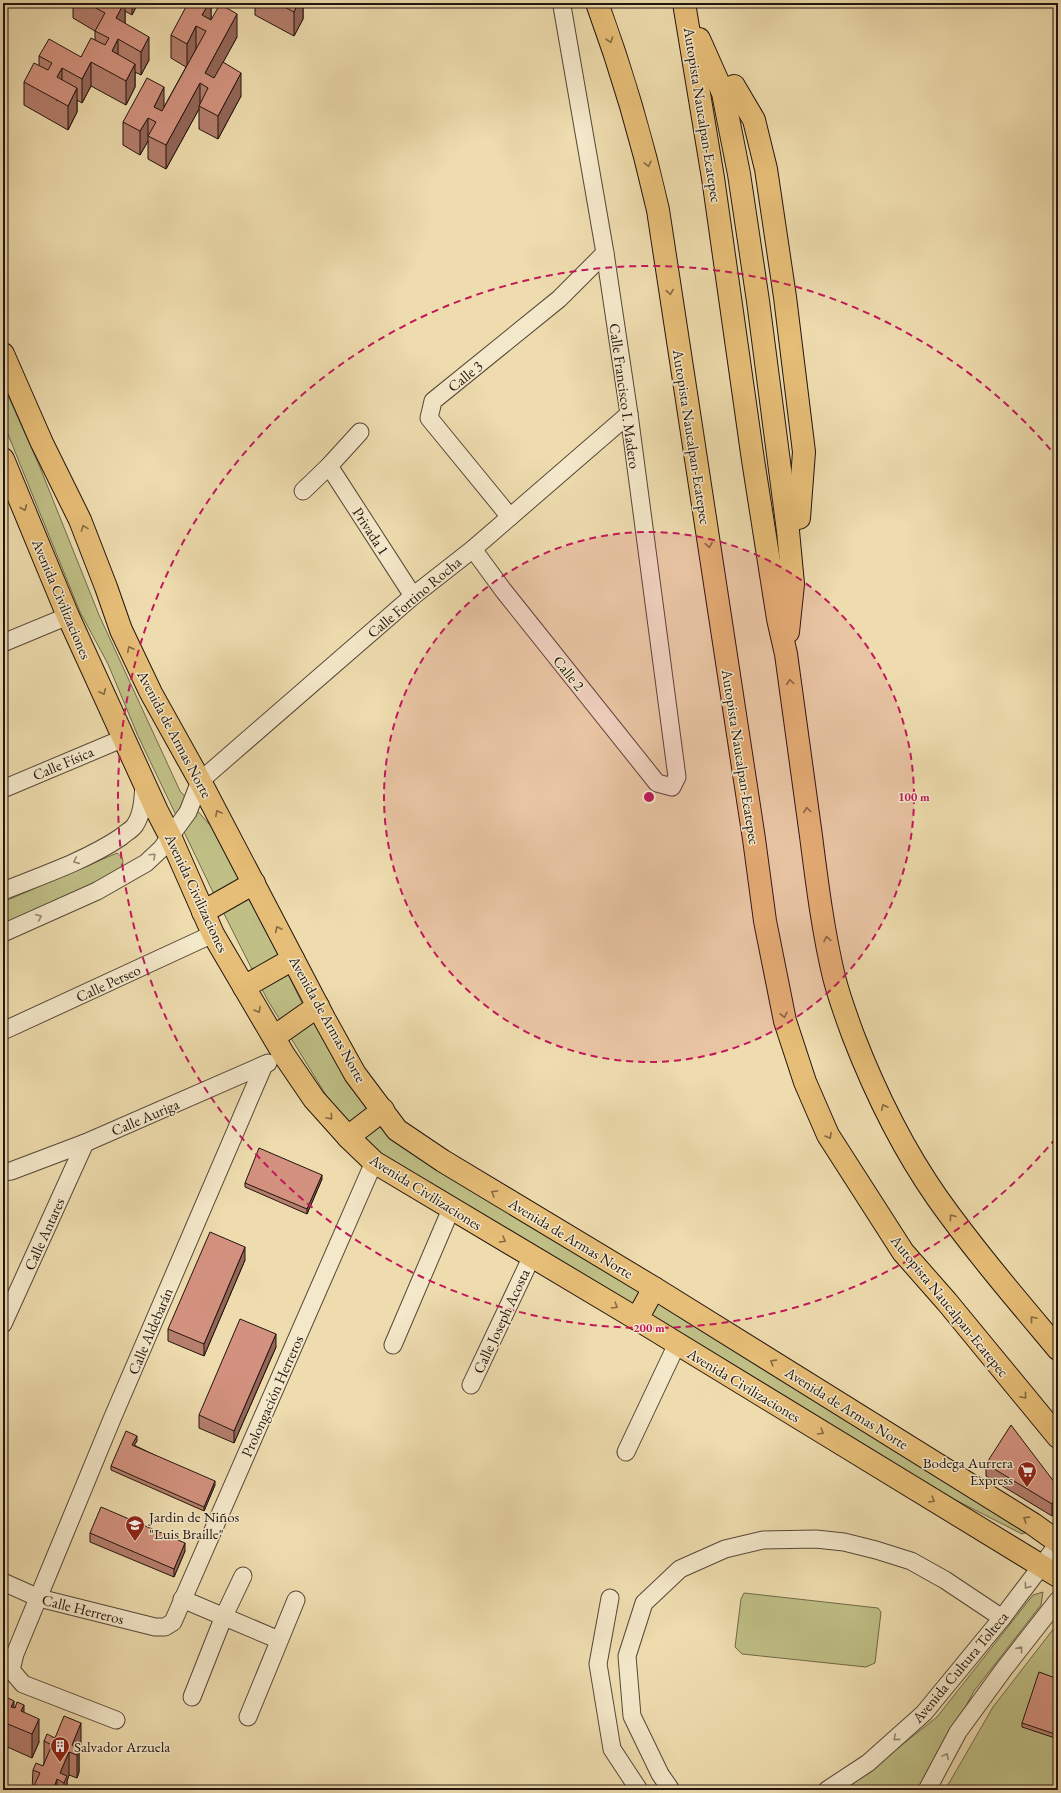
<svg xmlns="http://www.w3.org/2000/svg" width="1061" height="1793" font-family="'EB Garamond',serif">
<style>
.green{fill:#bfbf86;stroke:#706a4a}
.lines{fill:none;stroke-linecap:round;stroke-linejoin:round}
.minor-casing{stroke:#544736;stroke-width:19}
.major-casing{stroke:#21150e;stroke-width:24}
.highway-casing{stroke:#21150e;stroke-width:24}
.minor{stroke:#f4e8ca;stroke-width:17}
.major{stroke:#e7be77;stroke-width:22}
.highway{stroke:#e7be77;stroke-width:22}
.wall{fill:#b57e6d;stroke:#21150e}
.shaded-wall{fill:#946659;stroke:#21150e}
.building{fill:#d3927f;stroke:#21150e}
.oneway{stroke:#846a42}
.oneway2{stroke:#958975}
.ring{fill:none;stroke:#c2185b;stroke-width:2;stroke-dasharray:7 5}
.labels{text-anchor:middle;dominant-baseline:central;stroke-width:3;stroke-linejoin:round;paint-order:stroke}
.street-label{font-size:15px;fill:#21150e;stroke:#f4e8ca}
.poi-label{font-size:15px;fill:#21150e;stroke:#f4e8ca;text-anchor:start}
.centre{fill:#c2185b;stroke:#f4e8ca;stroke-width:2}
.ring-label{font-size:12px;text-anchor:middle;font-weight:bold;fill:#c2185b;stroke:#f4e8ca;stroke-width:3;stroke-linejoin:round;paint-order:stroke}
</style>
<rect width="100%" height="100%" fill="#eedcae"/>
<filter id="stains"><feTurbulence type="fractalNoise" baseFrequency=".005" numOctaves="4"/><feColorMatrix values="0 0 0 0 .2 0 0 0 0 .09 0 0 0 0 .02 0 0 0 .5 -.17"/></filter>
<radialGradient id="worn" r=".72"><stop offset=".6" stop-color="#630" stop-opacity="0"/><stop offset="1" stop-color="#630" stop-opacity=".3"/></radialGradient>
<g class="green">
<polygon points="3,384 39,465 99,615 180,791 223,840 301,1001 351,1083 542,1229 1025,1531 1025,1533 1022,1534 936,1490 376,1154 329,1100 267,999 211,888 138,736 108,664 80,612 3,422"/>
<path d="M117 853C124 858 124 861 121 869L93 885 3 924V902Z"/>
<polygon points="1043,1592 1041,1605 974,1691 920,1790 845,1790 937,1717 1033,1595"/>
<polygon points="744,1593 878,1608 881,1612 875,1663 866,1667 742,1654 735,1647 741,1599"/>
<polygon points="1058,1623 1058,1790 945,1790 993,1707"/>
</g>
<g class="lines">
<defs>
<g id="minor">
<polyline points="329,466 413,596"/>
<polyline points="303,491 329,466 360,432"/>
<polyline points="510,517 429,418 433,401 559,299 605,253"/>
<polyline points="473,549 503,590 657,783 672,787 677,777 629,414 605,253 562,6"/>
<polyline points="3,643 68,616"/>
<polyline points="3,789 124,738"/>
<path d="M3 891C43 875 85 861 121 837 125 833 132 830 135 825 143 813 143 797 144 784"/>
<polyline points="3,933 97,891 146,863 161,849 188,812 200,781 413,596 473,549 629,414"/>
<polyline points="3,1031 213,934"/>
<polyline points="3,1172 11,1171 85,1143 268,1063"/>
<polyline points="3,1324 85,1143"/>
<polyline points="393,1345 451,1209"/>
<polyline points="471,1385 532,1256"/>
<polyline points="626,1452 677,1344"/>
<polyline points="3,1582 39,1598 155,1627 165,1627 173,1622 374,1162"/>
<polyline points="610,1598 598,1664 612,1749 639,1790"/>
<polyline points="182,1599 279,1640"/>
<polyline points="192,1697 224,1616 243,1576"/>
<polyline points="248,1717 296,1600"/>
<polyline points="116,1720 23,1684 11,1670 15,1654 112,1419 264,1065"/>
<polyline points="671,1790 660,1774 632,1716 627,1656 644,1603 680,1569 725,1549 763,1540 816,1539 844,1542 876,1550 911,1561 945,1580 1002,1618"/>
<polyline points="827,1790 868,1763 924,1713 1002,1618 1058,1544"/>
<polyline points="927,1790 958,1732 1004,1669 1058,1600"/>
</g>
<g id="major">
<polyline points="3,354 42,443 80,520 106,587 121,630 151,693 200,781 325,1020 355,1074 397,1130 443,1161 654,1288 1033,1524 1058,1542"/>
<polyline points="3,459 68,616 157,811 170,836 213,934 284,1055 314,1099 348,1137 374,1162 637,1319 1058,1576"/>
<polyline points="203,912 254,883"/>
<polyline points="244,987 293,959"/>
<polyline points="274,1037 318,1006"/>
<polyline points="348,1137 383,1110"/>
<polyline points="637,1319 654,1288"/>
</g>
<g id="highway">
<path d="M597 3C622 71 642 139 658 210L754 839 765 921 785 1021 805 1082 828 1135 903 1252 947 1302 1058 1437"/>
<path d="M684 3 713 178 753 460 778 619 786 654C794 715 803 775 811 836 817 883 823 931 834 977 839 997 846 1016 853 1035 875 1092 903 1149 938 1199 975 1251 1017 1300 1058 1349"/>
<polyline points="699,39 723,93 739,174 758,301 788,531 793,584 788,632"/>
<polyline points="734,86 754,120 766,169 785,297 804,452 799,518"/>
</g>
</defs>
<use href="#minor" class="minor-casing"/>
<use href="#major" class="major-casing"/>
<use href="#highway" class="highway-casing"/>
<use href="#minor" class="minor"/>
<use href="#major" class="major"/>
<use href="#highway" class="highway"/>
</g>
<g class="wall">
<polygon points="73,3 138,3 132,15 125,11 125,23 149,60 141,75 135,72 135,87 126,105 91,86 82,103 77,100 77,112 68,130 24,105 24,82 39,66 39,56 81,57 95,40 95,31 73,18"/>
<polygon points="211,3 211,20 237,37 223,62 241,96 218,139 199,129 199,109 166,169 148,159 148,141 140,155 123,145 123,122 164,107 186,67 171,58 171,35"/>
<polygon points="255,3 311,3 309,8 303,4 303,19 294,36 255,15"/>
<polygon points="322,1179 307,1214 245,1187 245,1183"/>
<polygon points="245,1260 204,1356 168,1341 168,1329"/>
<polygon points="276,1347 234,1443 199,1428 199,1415"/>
<polygon points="137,1441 134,1445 215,1485 204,1511 111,1470 111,1466"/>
<polygon points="986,1464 1058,1487 1058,1505 1052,1516 986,1476"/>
<polygon points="90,1533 185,1551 174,1577 90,1542"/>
<polygon points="1058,1679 1058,1739 1022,1727 1022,1723"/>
<polygon points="3,1703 24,1712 39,1742 32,1758 3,1745"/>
<polygon points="55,1738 81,1747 79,1752 79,1772 77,1778 69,1775 67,1781 67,1790 32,1790 33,1770 43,1766 44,1762 44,1741"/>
</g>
<g class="shaded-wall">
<polygon points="124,3 125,3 125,25 116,18"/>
<polygon points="132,3 138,3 132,15"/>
<polygon points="209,3 211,3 211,23 202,15"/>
<polygon points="298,3 303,3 303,19 294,36 294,12"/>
<polygon points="309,3 311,3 309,8"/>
<polygon points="237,14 237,37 208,90 205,73"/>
<polygon points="196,26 196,49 187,67 187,44"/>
<polygon points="149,37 149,60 141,75 141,52"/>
<polygon points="118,39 118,63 112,74 112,51"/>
<polygon points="91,62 91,86 82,103 82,79"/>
<polygon points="135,64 135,87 126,105 126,81"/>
<polygon points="62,68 62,92 57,101 57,77"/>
<polygon points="241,73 241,96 218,139 218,116"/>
<polygon points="200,83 200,106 199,106 199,109 166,169 166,145"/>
<polygon points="164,87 164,111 156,122 154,107"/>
<polygon points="77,88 77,112 68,130 68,106"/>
<polygon points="148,118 148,141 140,155 140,131"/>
<polygon points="322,1175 322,1179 307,1214 307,1209"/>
<polygon points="245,1247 245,1260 204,1356 204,1344"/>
<polygon points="276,1334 276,1347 234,1443 234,1431"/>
<polygon points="137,1436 137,1441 132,1449 132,1445"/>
<polygon points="215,1481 215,1485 204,1511 204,1507"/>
<polygon points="1058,1493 1058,1505 1052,1516 1052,1504"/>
<polygon points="185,1543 185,1551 174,1577 174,1569"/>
<polygon points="14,1701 14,1724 11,1707"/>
<polygon points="24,1705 24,1729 21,1711"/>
<polygon points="39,1719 39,1742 32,1758 32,1734"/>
<polygon points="81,1723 81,1747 79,1752 79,1772 77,1778 77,1755 72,1745"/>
<polygon points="69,1752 69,1775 67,1781 67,1790 64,1790 64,1783 60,1773"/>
<polygon points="57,1779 57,1790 53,1790"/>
</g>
<g class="building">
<polygon points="87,3 124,3 116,18 149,37 141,52 118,39 112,51 135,64 126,81 91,62 82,79 62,68 57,77 77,88 68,106 24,82 34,63 48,70 52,63 39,56 49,39 81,57 91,38 105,45 109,38 95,31 105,13"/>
<polygon points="188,3 209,3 202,15 211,20 220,4 237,14 205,73 214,78 223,62 241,73 218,116 199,106 208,88 200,83 166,145 148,136 156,122 148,118 140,131 123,122 147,78 164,87 154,107 162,111 206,31 196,26 187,44 171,35"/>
<polygon points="277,3 298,3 294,12"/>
<polygon points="259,1148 322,1175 307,1209 245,1183"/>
<polygon points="210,1232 245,1247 204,1344 168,1329"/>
<polygon points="240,1319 276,1334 234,1431 199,1415"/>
<polygon points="1011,1425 1058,1487 1058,1493 1052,1504 986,1464"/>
<polygon points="126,1431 137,1436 132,1445 215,1481 204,1507 111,1466"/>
<polygon points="101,1507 185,1543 174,1569 90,1533"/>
<polygon points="1039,1672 1058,1679 1058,1735 1022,1723"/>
<polygon points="8,1698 14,1701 11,1707 15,1708 17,1702 24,1705 21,1711 39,1719 32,1734 3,1722 3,1703 5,1704"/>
<polygon points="64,1716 81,1723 72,1745 79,1749 77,1755 69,1752 60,1773 67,1776 64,1783 57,1779 53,1790 32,1790 40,1773 33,1770 36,1763 43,1766 52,1745 44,1741 47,1734 55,1738"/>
</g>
<defs><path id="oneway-chevron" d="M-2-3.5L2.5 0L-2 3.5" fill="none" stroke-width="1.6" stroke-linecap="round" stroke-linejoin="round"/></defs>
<g class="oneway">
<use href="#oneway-chevron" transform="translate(610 40) rotate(71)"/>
<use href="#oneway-chevron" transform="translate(648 164) rotate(77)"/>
<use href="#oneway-chevron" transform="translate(670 292) rotate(81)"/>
<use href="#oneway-chevron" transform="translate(24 508) rotate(67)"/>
<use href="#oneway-chevron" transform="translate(84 528) rotate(-111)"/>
<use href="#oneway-chevron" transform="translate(709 545) rotate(81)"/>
<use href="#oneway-chevron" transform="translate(130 649) rotate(-116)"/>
<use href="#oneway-chevron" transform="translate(790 682) rotate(-98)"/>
<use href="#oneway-chevron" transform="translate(103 692) rotate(65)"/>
<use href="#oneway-chevron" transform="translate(807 810) rotate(-98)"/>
<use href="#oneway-chevron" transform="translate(218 813) rotate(-118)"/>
<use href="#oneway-chevron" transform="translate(278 929) rotate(-117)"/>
<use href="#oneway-chevron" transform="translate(827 939) rotate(-101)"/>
<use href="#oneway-chevron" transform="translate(258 1010) rotate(60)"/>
<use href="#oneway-chevron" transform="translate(784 1015) rotate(77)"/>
<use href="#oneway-chevron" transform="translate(884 1107) rotate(-116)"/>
<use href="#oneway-chevron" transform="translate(330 1117) rotate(49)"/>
<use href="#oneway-chevron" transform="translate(829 1136) rotate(60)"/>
<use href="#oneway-chevron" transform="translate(494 1193) rotate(-149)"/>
<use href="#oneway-chevron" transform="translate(952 1217) rotate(-127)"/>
<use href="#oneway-chevron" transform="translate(503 1240) rotate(30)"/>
<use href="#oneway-chevron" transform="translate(615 1306) rotate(31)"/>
<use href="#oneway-chevron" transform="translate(1033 1319) rotate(-130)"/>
<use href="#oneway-chevron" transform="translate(773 1362) rotate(-148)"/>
<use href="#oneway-chevron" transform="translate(1024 1396) rotate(50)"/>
<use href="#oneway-chevron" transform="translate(821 1432) rotate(31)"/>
<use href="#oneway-chevron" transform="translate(932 1500) rotate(31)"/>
<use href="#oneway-chevron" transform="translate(1026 1519) rotate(-148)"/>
</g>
<g class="oneway2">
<use href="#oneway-chevron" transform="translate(153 856) rotate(-43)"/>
<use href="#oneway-chevron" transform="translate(76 861) rotate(156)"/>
<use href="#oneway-chevron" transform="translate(39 917) rotate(-24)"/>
<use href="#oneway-chevron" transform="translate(1027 1586) rotate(127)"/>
<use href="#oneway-chevron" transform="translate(1020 1649) rotate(-52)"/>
<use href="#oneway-chevron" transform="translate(896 1738) rotate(139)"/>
<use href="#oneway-chevron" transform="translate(946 1756) rotate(-62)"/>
</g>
<circle cx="649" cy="797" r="265" fill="#c2185b" fill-opacity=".12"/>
<g class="ring">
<circle cx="649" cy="797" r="265"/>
<path d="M1056 1138A531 531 0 1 1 1056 456"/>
</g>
<defs>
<symbol id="supermarket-pin" viewBox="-11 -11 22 30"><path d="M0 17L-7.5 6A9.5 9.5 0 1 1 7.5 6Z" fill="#8f2418" stroke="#f4e8ca"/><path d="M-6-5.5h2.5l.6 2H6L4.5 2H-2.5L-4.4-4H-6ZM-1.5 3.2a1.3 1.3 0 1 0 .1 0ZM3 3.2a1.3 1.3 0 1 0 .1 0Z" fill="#fff"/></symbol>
<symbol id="school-pin" viewBox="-11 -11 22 30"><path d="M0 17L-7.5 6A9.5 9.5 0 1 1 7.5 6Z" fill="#8f2418" stroke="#f4e8ca"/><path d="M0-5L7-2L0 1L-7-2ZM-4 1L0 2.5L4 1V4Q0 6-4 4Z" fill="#fff"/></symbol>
<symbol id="building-pin" viewBox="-11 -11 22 30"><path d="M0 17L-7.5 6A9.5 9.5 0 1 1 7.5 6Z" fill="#8f2418" stroke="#f4e8ca"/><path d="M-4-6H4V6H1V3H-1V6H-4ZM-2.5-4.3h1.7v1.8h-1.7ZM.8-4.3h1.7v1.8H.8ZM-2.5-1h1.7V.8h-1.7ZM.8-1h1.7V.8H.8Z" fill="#fff"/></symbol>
</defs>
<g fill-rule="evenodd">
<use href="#supermarket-pin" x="1016" y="1460" width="22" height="30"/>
<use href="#school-pin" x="124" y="1514" width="22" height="30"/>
<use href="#building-pin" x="49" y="1735" width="22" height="30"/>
</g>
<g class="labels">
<g class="street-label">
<text transform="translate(703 115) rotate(81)">Autopista Naucalpan-Ecatepec</text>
<text transform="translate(465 376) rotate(-39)">Calle 3</text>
<text transform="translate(625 396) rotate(82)">Calle Francisco I. Madero</text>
<text transform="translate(692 437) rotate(81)">Autopista Naucalpan-Ecatepec</text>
<text transform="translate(371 531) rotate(57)">Privada 1</text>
<text transform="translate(414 597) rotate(-40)">Calle Fortino Rocha</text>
<text transform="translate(62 599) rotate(67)">Avenida Civilizaciones</text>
<text transform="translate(569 673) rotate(51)">Calle 2</text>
<text transform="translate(175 734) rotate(62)">Avenida de Armas Norte</text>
<text transform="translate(741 757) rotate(81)">Autopista Naucalpan-Ecatepec</text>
<text transform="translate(63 763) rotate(-23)">Calle Física</text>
<text transform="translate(197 893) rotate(65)">Avenida Civilizaciones</text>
<text transform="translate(108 983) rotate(-25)">Calle Perseo</text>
<text transform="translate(328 1019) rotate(61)">Avenida de Armas Norte</text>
<text transform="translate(145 1117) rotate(-23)">Calle Auriga</text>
<text transform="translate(426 1192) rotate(32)">Avenida Civilizaciones</text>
<text transform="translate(44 1234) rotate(-66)">Calle Antares</text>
<text transform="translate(571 1238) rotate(31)">Avenida de Armas Norte</text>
<text transform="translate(950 1306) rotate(51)">Autopista Naucalpan-Ecatepec</text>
<text transform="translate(501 1321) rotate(-65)">Calle Joseph Acosta</text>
<text transform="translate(150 1331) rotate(-67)">Calle Aldebarán</text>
<text transform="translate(744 1385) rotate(31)">Avenida Civilizaciones</text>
<text transform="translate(272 1396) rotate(-66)">Prolongación Herreros</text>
<text transform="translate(847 1408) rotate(32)">Avenida de Armas Norte</text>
<text transform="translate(83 1609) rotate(14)">Calle Herreros</text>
<text transform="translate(960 1667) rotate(-50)">Avenida Cultura Tolteca</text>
</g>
<g class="poi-label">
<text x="1013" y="1462" text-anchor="end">Bodega Aurrera<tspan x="1013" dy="17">Express</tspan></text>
<text x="149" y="1516">Jardin de Niños<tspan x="149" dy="17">"Luis Braille"</tspan></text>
<text x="74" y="1746">Salvador Arzuela</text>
</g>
</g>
<circle cx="649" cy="797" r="6" class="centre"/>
<g class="ring-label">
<text x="914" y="801">100 m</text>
<text x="649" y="1332">200 m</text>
</g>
<rect width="1061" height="1793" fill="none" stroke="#eedcae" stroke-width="16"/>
<rect x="4" y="4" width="1053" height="1785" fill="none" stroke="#21150e" stroke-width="2"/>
<rect x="8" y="8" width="1045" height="1777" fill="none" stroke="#21150e"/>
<rect width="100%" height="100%" filter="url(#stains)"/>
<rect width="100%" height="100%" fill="url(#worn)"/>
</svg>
